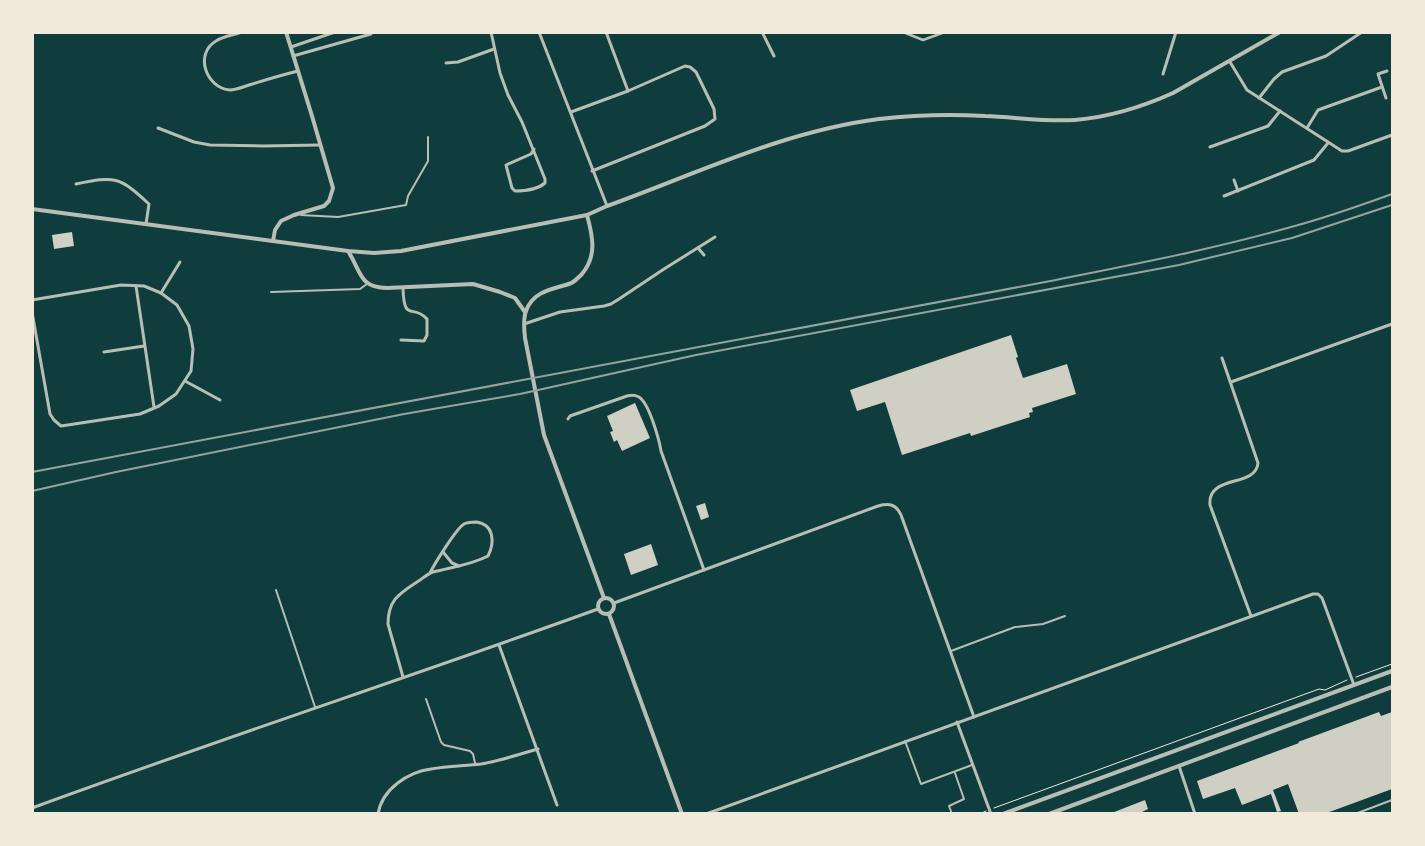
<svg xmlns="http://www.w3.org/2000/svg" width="1425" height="846" font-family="'Fira Sans',sans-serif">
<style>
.building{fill:#cfcfc3}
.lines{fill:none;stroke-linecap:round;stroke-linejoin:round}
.path{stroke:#f1e9da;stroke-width:1}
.service{stroke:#b8beb3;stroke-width:2}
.pedestrian{stroke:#b8beb3;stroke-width:2.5}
.minor{stroke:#b8beb3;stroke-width:3}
.tertiary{stroke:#b8beb3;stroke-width:4}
.rail{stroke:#97a49c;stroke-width:2}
</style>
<rect width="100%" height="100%" fill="#0f3d3e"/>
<g class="building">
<polygon points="72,232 74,246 54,249 52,235"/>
<polygon points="1011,335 1018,357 1016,358 1023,378 1067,364 1076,394 1032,408 1033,412 1029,413 1030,417 971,436 970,433 902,455 885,402 857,411 850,390"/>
<polygon points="635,403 650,438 622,451 617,440 614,442 610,432 613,431 607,416"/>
<polygon points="705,503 709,517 701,520 696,506"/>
<polygon points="651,544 658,565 631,575 624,554"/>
<polygon points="1379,712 1381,716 1392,712 1392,789 1324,814 1299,814 1288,784 1273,790 1281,811 1277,812 1271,794 1242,805 1235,788 1203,799 1197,781 1299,743 1298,742"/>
<polygon points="1145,800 1148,809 1138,814 1109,814"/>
</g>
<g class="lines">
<g class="path">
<polyline points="1356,677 1392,664"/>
<polyline points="994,808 1319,689 1325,690 1347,680"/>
<polyline points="980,814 986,811"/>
</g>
<g class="service">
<polyline points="301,215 338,217 406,205 408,196 428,161 428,137"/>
<polyline points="271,292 360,289 367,284"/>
<polyline points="276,590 315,707"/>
<polyline points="951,651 1015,627 1043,624 1065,616"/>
<polyline points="426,699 441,742 444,745 470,751 473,754 475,763"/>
<polyline points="905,741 921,784 972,765"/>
<polyline points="952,814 949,806 964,799 955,773"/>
<polyline points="1355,814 1392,800"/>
</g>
<polyline class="pedestrian" points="903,32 923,40 945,32"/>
<g class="minor">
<path d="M242 32C234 35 223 36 216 41 194 54 206 88 230 90 236 90 243 87 249 85 265 80 282 75 298 71"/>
<path d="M491 32 500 73 508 95 522 122 545 179V183C537 190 525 191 515 191L512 188 506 165 531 154 534 149"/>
<polyline points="539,32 607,206"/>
<polyline points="606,32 628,91"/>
<polyline points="762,32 774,56"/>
<polyline points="291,47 335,32"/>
<polyline points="293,56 371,34"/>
<polyline points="1230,62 1247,90 1342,151 1348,151 1392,135"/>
<polyline points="446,63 458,62 494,49"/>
<polyline points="1163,74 1176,32"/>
<polyline points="1259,98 1274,79 1282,72 1326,56 1362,32"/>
<polyline points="1386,98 1378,74 1387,71"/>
<polyline points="571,112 628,91 685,66 690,67 696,72 714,109 715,119 705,126 592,171"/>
<polyline points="158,128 194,142 210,145 263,146 320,145"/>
<polyline points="1307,128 1318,110 1382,87"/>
<polyline points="1210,147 1268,126 1280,111"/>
<polyline points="1234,180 1238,191"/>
<path d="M76 184C115 176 119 176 149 204L146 224"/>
<polyline points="1224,196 1314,160 1328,143"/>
<polyline points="698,248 704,255"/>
<polyline points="136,286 154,407"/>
<polyline points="161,293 180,262"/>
<polyline points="32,300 121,285 144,286 161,293 177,305 189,326 193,349 191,371 176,394 159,406 140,414 61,426 54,420 50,414 32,312"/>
<polyline points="524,324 560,312 604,306 611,304 619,299 664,269 715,237"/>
<path d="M401 340 424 341 427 335V319C413 303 404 324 403 288"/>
<polyline points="104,352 144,346"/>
<path d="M1222 358 1258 463C1256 488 1207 474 1210 505L1251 616"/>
<polyline points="185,381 220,400"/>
<polyline points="1231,382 1392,324"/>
<path d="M568 419 570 416 627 396C631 395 635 395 639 397 649 403 659 439 661 451L704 570"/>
<polyline points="443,552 452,563 459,566"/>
<path d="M614 603 878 506C889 503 896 504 901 515L974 717"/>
<polyline points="499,645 557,805"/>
<path d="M403 677 388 624C388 600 399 594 417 582 422 579 427 574 433 572 452 567 471 565 488 556 495 542 494 524 476 522 472 522 468 522 464 524 456 529 435 563 430 573"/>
<polyline points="957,722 991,814"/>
<polyline points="1179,766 1195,814"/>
<path d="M32 808C220 739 410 677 598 609"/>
<path d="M378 814C382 789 408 772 431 769 448 766 464 766 481 764 500 761 519 754 538 749"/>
<polyline points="706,814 1313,594 1318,594 1322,598 1354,685"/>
</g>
<g class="tertiary">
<path d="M32 209 348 251 374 253 401 251 587 215 607 206C696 174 784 131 879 119 914 115 950 114 985 116 1015 117 1045 122 1075 120 1110 117 1142 107 1173 93L1280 32"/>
<path d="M587 215C593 237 597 256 582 274 579 277 576 280 573 282 570 284 566 285 562 286 547 290 532 294 526 311 523 319 524 329 525 338L544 435 604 598"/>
<polyline points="273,241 275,230 281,221 294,215 324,206 329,201 333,188 312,116 286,32"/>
<path d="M348 251C361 271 359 288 387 288L473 284 500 292 515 298 525 312"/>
<circle cx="606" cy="606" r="8"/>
<polyline points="609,614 682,814"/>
<polyline points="1003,814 1392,671"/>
<polyline points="1049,814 1392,687"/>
</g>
<g class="rail">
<path d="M32 472 1056 280C1135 264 1214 249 1291 227 1325 218 1359 206 1392 194"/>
<polyline points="32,491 116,472 404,414 520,394 696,355 1179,265 1292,238 1392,205"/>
</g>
</g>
<rect width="1425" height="846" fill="none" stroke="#f1e9da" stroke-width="68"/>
</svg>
